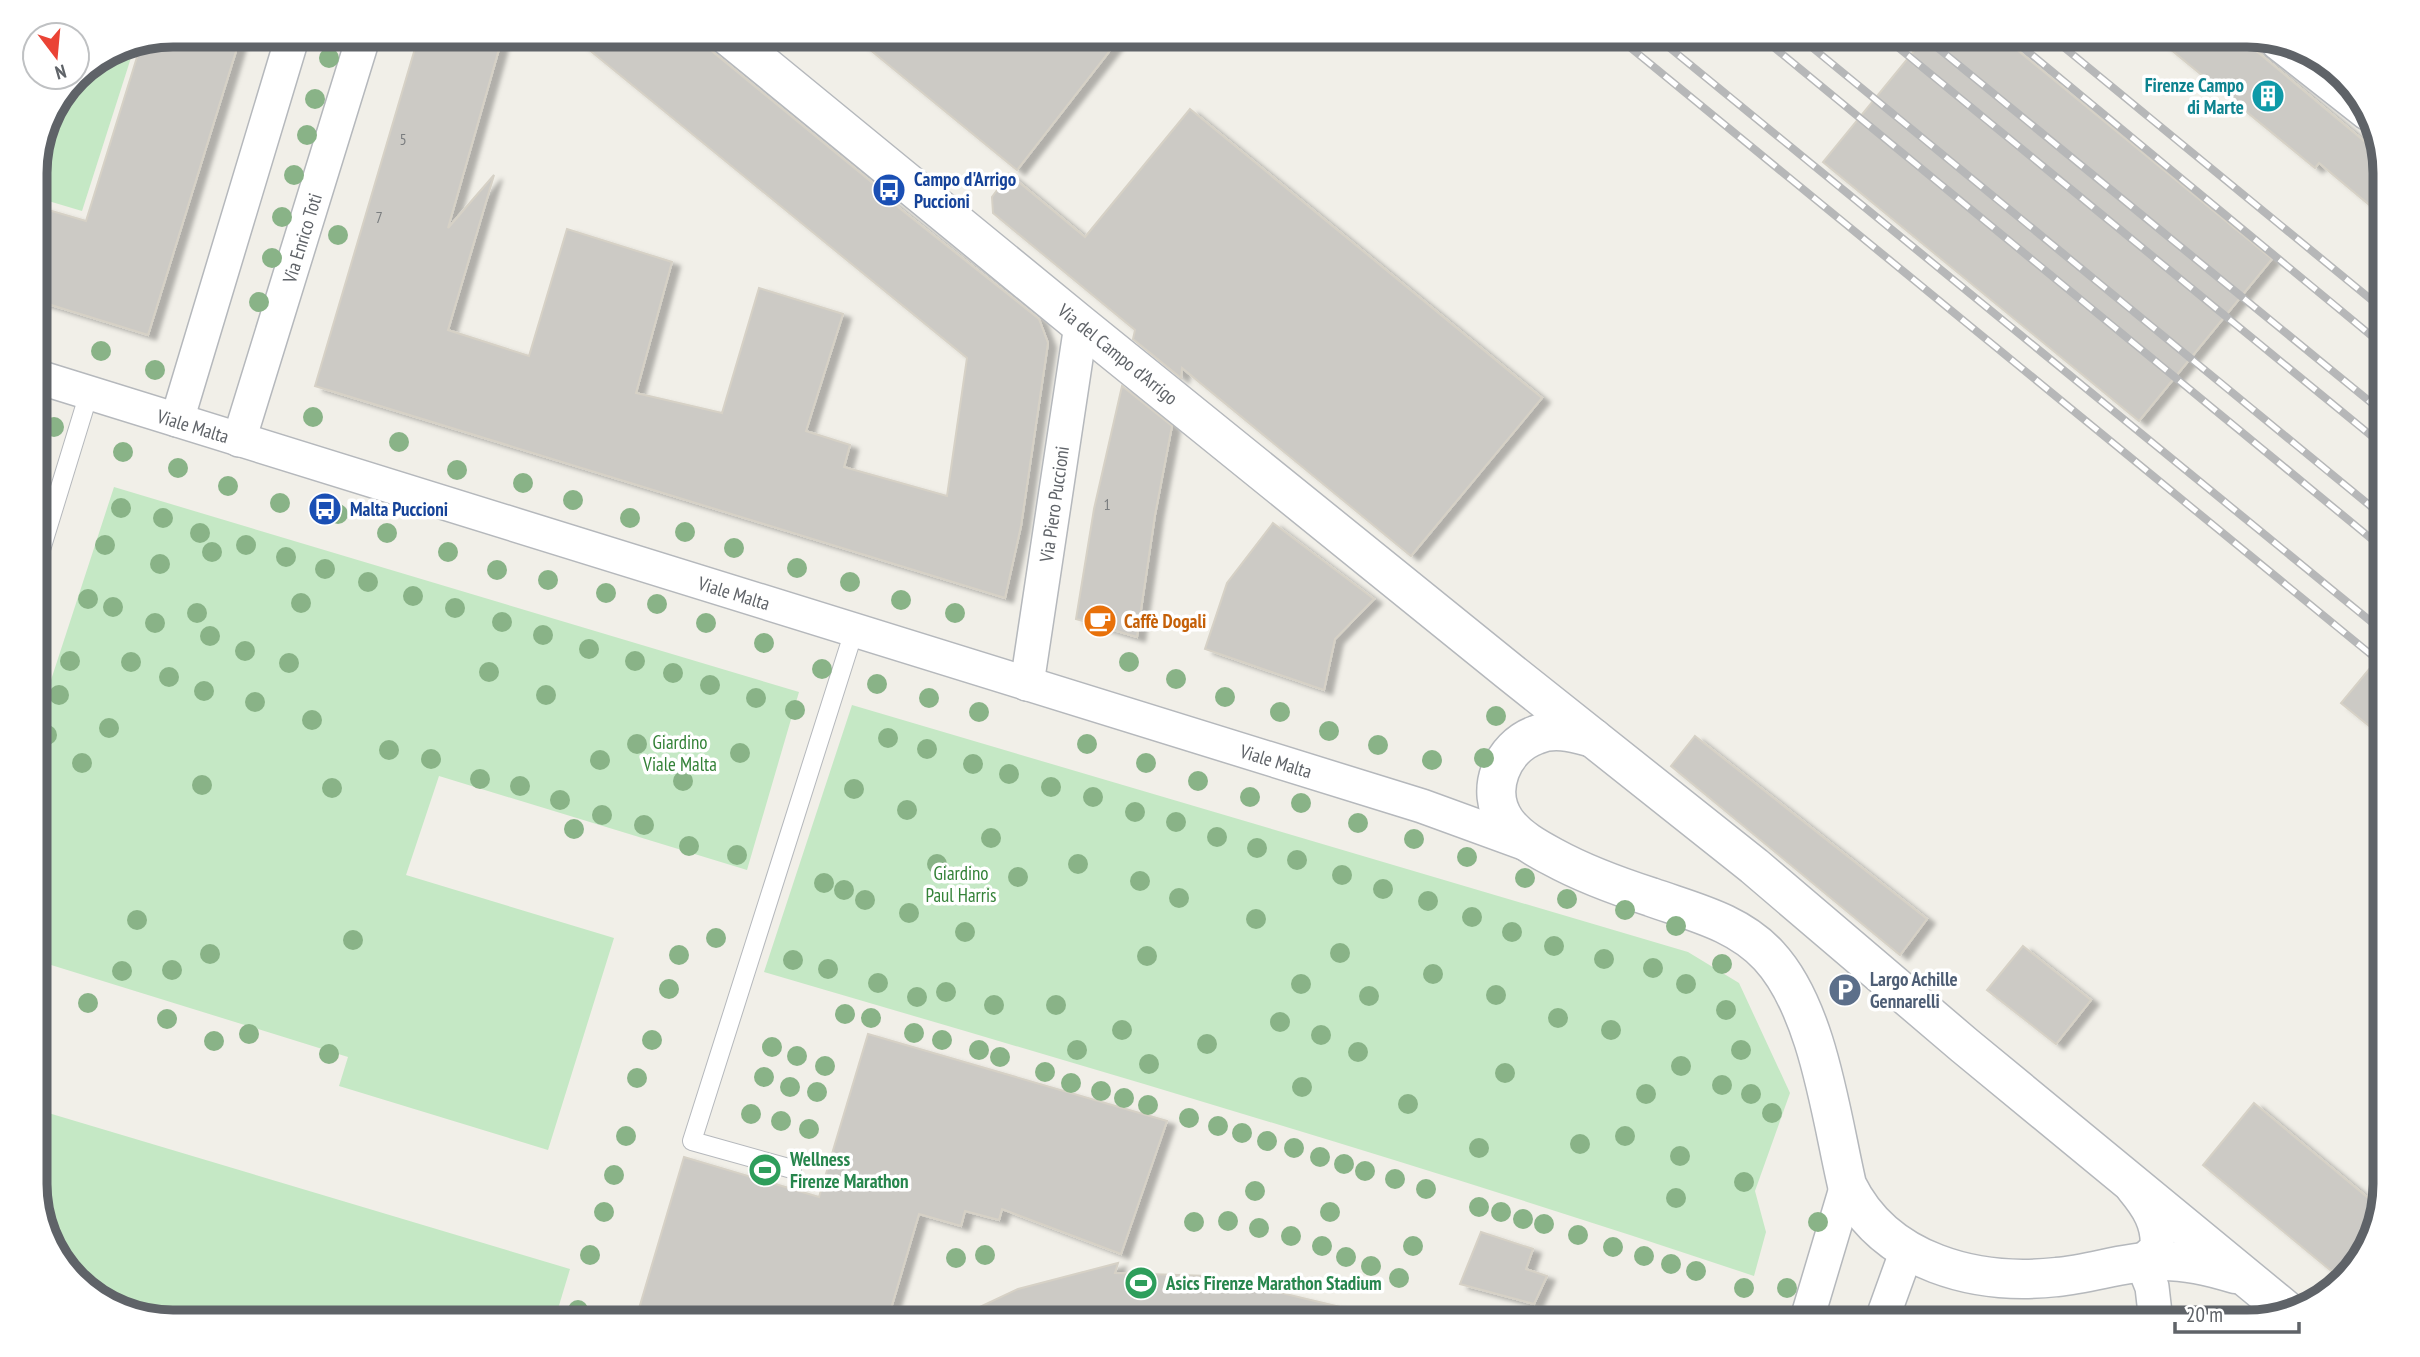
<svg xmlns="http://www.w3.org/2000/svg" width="2420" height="1357" font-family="'PT Sans Narrow',sans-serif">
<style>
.green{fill:#c5e8c5}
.building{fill:#cccac5;stroke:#d6d1c6;stroke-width:2;filter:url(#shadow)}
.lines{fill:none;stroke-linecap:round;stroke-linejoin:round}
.service-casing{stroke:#b5b8bc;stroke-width:20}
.minor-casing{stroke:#b5b8bc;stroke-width:36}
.tertiary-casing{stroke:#b5b8bc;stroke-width:41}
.service{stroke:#fff;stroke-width:18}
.minor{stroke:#fff;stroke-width:33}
.tertiary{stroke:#fff;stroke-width:38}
.rail-casing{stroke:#b6b7b8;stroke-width:8}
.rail{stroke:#fff;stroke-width:5;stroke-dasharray:16;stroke-linecap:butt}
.tree{fill:#89b387}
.labels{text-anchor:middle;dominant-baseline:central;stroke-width:7;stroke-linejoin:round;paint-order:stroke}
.number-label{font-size:16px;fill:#7a7d7f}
.culture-label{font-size:19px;font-weight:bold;fill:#0d838f;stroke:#fff;text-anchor:end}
.transit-label{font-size:19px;font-weight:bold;fill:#164399;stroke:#fff;text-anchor:start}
.street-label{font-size:19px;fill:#5f6368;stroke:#fff}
.food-label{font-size:19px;font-weight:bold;fill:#c56008;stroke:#fff;text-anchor:start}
.park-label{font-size:19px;fill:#348238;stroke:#fff}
.service-label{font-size:19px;font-weight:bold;fill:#4e5e75;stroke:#fff;text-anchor:start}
.leisure-label{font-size:19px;font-weight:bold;fill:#27864d;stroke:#fff;text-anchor:start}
.rim{fill:none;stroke:#5f6368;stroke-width:9}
</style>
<defs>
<filter id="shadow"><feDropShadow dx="8" dy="4.5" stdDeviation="2" flood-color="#0004"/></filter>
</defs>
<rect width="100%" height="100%" fill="#f1efe8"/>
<g class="green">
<path d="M136 42 82 211 35 197C35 139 49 93 97 61 110 52 120 45 136 42Z"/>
<polygon points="114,487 799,692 747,870 439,776 406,875 614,938 548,1150 339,1086 348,1057 35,960 35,729"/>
<path d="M852 705 1688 952 1739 983 1790 1093 1755 1191 1766 1232 1754 1276C1426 1166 1095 1069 764 972Z"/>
<polygon points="35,1109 570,1269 554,1322 174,1322 105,1304 54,1253 35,1192"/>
</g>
<g class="building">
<polygon points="173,35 241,35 148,335 35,300 35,206 86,221 142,41"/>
<polygon points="419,35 503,35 448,228 494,175 448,330 529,356 567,229 672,262 636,393 722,413 759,288 843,314 806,431 850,445 844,467 947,496 967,358 571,35 696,35 713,52 886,194 884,196 1039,319 1048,343 1021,526 1005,598 315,386"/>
<polygon points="852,35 1122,35 1017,170"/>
<polygon points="1927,35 1999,35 2272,259 2139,421 1823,162"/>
<polygon points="2153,35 2237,35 2382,156 2385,165 2385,218 2319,163 2315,168"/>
<polygon points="1190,109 1542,398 1411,556 1182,368 1181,378 1133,339 1135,330 993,213 992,197 1009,174 1085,237"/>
<polygon points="1122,386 1172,426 1155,515 1137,637 1076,619 1094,509"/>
<polygon points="1273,523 1374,599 1335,639 1324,690 1205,649 1227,583"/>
<polygon points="2385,650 2385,739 2341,703"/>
<polygon points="1695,736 1927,919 1900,955 1671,766"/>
<polygon points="2023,946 2091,1000 2056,1044 1987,990"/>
<polygon points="868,1034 1167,1121 1121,1254 1002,1209 999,1220 965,1211 961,1226 919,1214 887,1322 635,1322 684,1157 819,1197"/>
<polygon points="2254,1103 2379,1207 2367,1252 2341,1279 2203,1165"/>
<polygon points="1481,1232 1533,1249 1526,1269 1547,1276 1534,1304 1460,1284"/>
<polygon points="1118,1263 1115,1273 1210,1276 1349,1309 1347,1322 948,1322 1018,1289"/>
</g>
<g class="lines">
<defs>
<g id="service">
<polyline points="35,569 89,393"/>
<polyline points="792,1169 692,1141 854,631"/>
</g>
<g id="minor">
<polyline points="2278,43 2367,113"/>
<polyline points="35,376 1422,806 1532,846"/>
<polyline points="177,420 293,35"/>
<polyline points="239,440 364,35"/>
<polyline points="1027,684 1081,325"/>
<path d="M2133 1189C2148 1207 2159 1224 2157 1248L2142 1262 2152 1287 2156 1322"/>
<polyline points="1806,1322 1847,1185"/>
<polyline points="1881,1322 1907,1250"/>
</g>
<g id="tertiary">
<polyline points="727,35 1081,325 1510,672 1754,866 1964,1045 2287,1311"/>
<path d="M1593 738C1574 733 1555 727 1536 735 1502 747 1484 791 1506 822 1518 838 1536 848 1553 857 1584 874 1617 886 1651 897 1693 912 1738 922 1769 956 1818 1009 1831 1116 1847 1185 1885 1263 1977 1286 2057 1277 2091 1274 2123 1262 2157 1261 2183 1260 2210 1266 2235 1274"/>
</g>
</defs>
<use href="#service" class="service-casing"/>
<use href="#minor" class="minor-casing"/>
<use href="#tertiary" class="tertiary-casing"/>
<use href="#service" class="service"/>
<use href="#minor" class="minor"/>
<use href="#tertiary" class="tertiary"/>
<defs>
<g id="rail">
<polyline points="1615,35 2385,666"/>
<polyline points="1654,35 2385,633"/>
<polyline points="1759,35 2385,550"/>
<polyline points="1797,35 2385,518"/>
<polyline points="1883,35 2385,447"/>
<polyline points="1922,35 2385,414"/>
<polyline points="2008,35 2385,347"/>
<polyline points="2049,35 2385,311"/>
</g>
</defs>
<use href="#rail" class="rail-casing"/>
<use href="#rail" class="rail"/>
</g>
<g class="tree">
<circle cx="329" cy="58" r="10"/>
<circle cx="315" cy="99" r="10"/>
<circle cx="307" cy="135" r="10"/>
<circle cx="294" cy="175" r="10"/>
<circle cx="282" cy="217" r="10"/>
<circle cx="338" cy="235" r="10"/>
<circle cx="272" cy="258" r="10"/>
<circle cx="259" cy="302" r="10"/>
<circle cx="101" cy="351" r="10"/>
<circle cx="155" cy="370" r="10"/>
<circle cx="313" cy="417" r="10"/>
<circle cx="54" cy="427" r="10"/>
<circle cx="399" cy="442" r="10"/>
<circle cx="123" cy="452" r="10"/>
<circle cx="178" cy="468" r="10"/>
<circle cx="457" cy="470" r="10"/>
<circle cx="523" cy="483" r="10"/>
<circle cx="228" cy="486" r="10"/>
<circle cx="573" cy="500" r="10"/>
<circle cx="280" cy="503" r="10"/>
<circle cx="121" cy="508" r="10"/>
<circle cx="338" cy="514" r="10"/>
<circle cx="163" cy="518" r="10"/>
<circle cx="630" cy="518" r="10"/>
<circle cx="685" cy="532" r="10"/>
<circle cx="200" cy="533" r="10"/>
<circle cx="387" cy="533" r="10"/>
<circle cx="105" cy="545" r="10"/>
<circle cx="246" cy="545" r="10"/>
<circle cx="734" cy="548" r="10"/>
<circle cx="212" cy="552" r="10"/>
<circle cx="448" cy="552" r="10"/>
<circle cx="286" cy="557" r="10"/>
<circle cx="160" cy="564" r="10"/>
<circle cx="797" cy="568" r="10"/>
<circle cx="325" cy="569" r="10"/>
<circle cx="497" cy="570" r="10"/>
<circle cx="548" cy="580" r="10"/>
<circle cx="368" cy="582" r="10"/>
<circle cx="850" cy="582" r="10"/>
<circle cx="606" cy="593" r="10"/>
<circle cx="413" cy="596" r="10"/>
<circle cx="88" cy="599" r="10"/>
<circle cx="901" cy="600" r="10"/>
<circle cx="301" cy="603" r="10"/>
<circle cx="657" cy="604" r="10"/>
<circle cx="113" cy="607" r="10"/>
<circle cx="455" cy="608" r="10"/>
<circle cx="197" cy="613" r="10"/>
<circle cx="955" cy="613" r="10"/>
<circle cx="502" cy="622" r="10"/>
<circle cx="155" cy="623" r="10"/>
<circle cx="706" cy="623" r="10"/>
<circle cx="543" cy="635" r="10"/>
<circle cx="210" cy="636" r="10"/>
<circle cx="764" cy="643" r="10"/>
<circle cx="589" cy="649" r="10"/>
<circle cx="245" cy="651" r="10"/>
<circle cx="70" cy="661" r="10"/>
<circle cx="635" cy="661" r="10"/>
<circle cx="131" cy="662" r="10"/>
<circle cx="1129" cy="662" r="10"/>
<circle cx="289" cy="663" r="10"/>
<circle cx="822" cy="669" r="10"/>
<circle cx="489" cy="672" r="10"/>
<circle cx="673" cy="673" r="10"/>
<circle cx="169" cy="677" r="10"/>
<circle cx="1176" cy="679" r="10"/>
<circle cx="877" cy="684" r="10"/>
<circle cx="710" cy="685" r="10"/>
<circle cx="204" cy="691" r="10"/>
<circle cx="59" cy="695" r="10"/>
<circle cx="546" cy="695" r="10"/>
<circle cx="1225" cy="697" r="10"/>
<circle cx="756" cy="698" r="10"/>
<circle cx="929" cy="698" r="10"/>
<circle cx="255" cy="702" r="10"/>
<circle cx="795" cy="710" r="10"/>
<circle cx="979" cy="712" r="10"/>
<circle cx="1280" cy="712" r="10"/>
<circle cx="1496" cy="716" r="10"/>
<circle cx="312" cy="720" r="10"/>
<circle cx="109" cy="728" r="10"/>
<circle cx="1329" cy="731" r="10"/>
<circle cx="47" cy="735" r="10"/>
<circle cx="888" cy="738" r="10"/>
<circle cx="637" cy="744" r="10"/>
<circle cx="1087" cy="744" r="10"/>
<circle cx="1378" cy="745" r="10"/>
<circle cx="927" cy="749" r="10"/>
<circle cx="389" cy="750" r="10"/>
<circle cx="740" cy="753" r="10"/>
<circle cx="1484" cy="758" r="10"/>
<circle cx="431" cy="759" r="10"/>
<circle cx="600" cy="760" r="10"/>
<circle cx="1432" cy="760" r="10"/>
<circle cx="82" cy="763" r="10"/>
<circle cx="1146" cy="763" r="10"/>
<circle cx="973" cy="764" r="10"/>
<circle cx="1009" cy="774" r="10"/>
<circle cx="480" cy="779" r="10"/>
<circle cx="683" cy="781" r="10"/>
<circle cx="1198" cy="781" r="10"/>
<circle cx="202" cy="785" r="10"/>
<circle cx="520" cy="786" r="10"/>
<circle cx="1051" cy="787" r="10"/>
<circle cx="332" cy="788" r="10"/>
<circle cx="854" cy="789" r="10"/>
<circle cx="1093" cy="797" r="10"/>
<circle cx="1250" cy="797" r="10"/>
<circle cx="560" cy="800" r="10"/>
<circle cx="1301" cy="803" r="10"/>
<circle cx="907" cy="810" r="10"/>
<circle cx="1135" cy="812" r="10"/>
<circle cx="602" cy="815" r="10"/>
<circle cx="1176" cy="822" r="10"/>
<circle cx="1358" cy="823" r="10"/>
<circle cx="644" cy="825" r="10"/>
<circle cx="574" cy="829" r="10"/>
<circle cx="1217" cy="837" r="10"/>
<circle cx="991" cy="838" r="10"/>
<circle cx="1414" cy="839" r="10"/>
<circle cx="689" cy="846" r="10"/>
<circle cx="1257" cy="848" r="10"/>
<circle cx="737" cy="855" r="10"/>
<circle cx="1467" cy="857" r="10"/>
<circle cx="1297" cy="860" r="10"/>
<circle cx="937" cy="864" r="10"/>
<circle cx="1078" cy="864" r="10"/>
<circle cx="1342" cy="875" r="10"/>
<circle cx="1018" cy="877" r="10"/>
<circle cx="1525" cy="878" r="10"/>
<circle cx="1140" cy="881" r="10"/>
<circle cx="824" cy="883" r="10"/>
<circle cx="1383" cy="889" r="10"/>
<circle cx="844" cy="890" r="10"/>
<circle cx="1179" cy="898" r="10"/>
<circle cx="1567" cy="899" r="10"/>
<circle cx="865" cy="900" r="10"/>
<circle cx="1428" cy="901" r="10"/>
<circle cx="1625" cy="910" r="10"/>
<circle cx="909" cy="913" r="10"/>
<circle cx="1472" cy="917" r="10"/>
<circle cx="1256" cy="919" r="10"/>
<circle cx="137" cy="920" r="10"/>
<circle cx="1676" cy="926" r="10"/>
<circle cx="965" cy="932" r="10"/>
<circle cx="1512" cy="932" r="10"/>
<circle cx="716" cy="938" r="10"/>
<circle cx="353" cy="940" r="10"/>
<circle cx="1554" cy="946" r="10"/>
<circle cx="1340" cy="953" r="10"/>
<circle cx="210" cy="954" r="10"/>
<circle cx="679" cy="955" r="10"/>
<circle cx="1147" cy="956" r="10"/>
<circle cx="1604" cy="959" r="10"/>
<circle cx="793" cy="960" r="10"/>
<circle cx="1722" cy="964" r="10"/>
<circle cx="1653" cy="968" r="10"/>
<circle cx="828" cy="969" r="10"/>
<circle cx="172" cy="970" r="10"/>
<circle cx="122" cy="971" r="10"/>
<circle cx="1433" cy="974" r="10"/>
<circle cx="878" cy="983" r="10"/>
<circle cx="1301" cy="984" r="10"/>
<circle cx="1686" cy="984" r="10"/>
<circle cx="669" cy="989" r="10"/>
<circle cx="946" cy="992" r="10"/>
<circle cx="1496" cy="995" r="10"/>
<circle cx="1369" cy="996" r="10"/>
<circle cx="917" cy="997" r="10"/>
<circle cx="88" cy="1003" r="10"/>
<circle cx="994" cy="1005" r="10"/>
<circle cx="1056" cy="1005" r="10"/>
<circle cx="1726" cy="1010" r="10"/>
<circle cx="845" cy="1014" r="10"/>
<circle cx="871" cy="1018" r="10"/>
<circle cx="1558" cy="1018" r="10"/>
<circle cx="167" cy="1019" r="10"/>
<circle cx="1280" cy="1022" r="10"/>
<circle cx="1122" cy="1030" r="10"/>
<circle cx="1611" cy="1030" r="10"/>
<circle cx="914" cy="1033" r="10"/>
<circle cx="249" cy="1034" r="10"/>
<circle cx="1321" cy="1035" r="10"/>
<circle cx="652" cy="1040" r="10"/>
<circle cx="942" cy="1040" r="10"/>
<circle cx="214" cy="1041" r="10"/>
<circle cx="1207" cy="1044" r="10"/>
<circle cx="772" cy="1047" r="10"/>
<circle cx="979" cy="1050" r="10"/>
<circle cx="1077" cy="1050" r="10"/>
<circle cx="1741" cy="1050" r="10"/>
<circle cx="1358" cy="1052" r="10"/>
<circle cx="329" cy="1054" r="10"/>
<circle cx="797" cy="1056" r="10"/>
<circle cx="1000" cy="1057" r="10"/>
<circle cx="1149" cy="1064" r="10"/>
<circle cx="825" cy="1066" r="10"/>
<circle cx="1681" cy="1066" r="10"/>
<circle cx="1045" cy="1072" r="10"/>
<circle cx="1505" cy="1073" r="10"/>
<circle cx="764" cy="1077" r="10"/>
<circle cx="637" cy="1078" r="10"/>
<circle cx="1071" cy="1083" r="10"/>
<circle cx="1722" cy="1085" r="10"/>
<circle cx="790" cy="1087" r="10"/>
<circle cx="1302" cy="1087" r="10"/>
<circle cx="1101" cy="1091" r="10"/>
<circle cx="817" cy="1092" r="10"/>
<circle cx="1646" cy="1094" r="10"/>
<circle cx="1751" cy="1094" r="10"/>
<circle cx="1124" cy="1098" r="10"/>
<circle cx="1408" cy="1104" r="10"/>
<circle cx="1148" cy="1105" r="10"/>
<circle cx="1772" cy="1113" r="10"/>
<circle cx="751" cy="1114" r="10"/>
<circle cx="1189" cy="1118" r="10"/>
<circle cx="781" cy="1121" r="10"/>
<circle cx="1218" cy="1126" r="10"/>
<circle cx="809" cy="1129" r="10"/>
<circle cx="1242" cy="1133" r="10"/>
<circle cx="626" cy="1136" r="10"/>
<circle cx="1625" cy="1136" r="10"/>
<circle cx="1267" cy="1141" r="10"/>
<circle cx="1580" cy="1144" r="10"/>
<circle cx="1294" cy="1148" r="10"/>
<circle cx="1479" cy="1148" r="10"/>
<circle cx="1680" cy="1156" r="10"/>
<circle cx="1320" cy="1157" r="10"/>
<circle cx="1344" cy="1164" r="10"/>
<circle cx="1365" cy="1171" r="10"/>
<circle cx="614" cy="1175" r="10"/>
<circle cx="1395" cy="1179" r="10"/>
<circle cx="1744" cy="1182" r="10"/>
<circle cx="1426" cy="1189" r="10"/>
<circle cx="1255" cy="1191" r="10"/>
<circle cx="1676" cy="1198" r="10"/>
<circle cx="1479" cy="1207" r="10"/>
<circle cx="604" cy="1212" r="10"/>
<circle cx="1330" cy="1212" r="10"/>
<circle cx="1501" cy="1212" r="10"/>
<circle cx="1523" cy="1219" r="10"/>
<circle cx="1228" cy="1221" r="10"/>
<circle cx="1194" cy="1222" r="10"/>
<circle cx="1818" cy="1222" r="10"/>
<circle cx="1544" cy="1224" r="10"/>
<circle cx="1259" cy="1228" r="10"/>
<circle cx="1578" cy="1235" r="10"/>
<circle cx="1291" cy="1236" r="10"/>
<circle cx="1322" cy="1246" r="10"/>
<circle cx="1413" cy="1246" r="10"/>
<circle cx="1613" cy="1247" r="10"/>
<circle cx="590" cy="1255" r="10"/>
<circle cx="985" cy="1255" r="10"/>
<circle cx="1644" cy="1256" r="10"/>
<circle cx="1346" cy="1257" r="10"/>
<circle cx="956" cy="1258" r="10"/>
<circle cx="1671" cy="1264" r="10"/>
<circle cx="1371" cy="1266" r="10"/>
<circle cx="1696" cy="1271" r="10"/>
<circle cx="1399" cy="1278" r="10"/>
<circle cx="1744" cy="1288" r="10"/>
<circle cx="1787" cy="1288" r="10"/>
<circle cx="578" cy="1310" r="10"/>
</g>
<defs>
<symbol id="building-disc" viewBox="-11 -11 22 22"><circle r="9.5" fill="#0f9aa8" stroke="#fff"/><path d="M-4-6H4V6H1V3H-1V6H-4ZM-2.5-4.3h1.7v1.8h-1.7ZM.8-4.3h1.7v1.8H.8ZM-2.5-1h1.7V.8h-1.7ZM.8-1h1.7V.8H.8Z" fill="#fff"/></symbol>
<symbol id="bus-disc" viewBox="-11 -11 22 22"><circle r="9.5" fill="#1a4fb4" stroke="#fff"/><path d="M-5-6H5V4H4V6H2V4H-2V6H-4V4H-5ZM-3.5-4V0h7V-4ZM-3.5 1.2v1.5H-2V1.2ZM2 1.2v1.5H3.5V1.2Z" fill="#fff"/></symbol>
<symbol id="cafe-disc" viewBox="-11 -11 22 22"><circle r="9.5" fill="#e8710a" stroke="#fff"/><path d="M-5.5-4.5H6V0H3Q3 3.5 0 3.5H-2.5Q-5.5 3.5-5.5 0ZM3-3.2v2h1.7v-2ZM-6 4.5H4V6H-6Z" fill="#fff"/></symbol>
<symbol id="parking-disc" viewBox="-11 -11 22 22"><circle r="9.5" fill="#5c6f8a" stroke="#fff"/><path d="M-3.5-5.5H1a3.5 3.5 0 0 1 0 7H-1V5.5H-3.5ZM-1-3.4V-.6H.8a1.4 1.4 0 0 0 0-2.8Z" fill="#fff"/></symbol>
<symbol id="stadium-disc" viewBox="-11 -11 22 22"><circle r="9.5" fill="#2e9e5b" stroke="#fff"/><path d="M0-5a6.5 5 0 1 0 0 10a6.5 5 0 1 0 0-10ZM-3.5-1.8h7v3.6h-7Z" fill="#fff"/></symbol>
</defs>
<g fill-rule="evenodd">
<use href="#building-disc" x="2249" y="77" width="38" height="38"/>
<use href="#bus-disc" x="870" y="171" width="38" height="38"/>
<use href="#bus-disc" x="306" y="490" width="38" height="38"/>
<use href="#cafe-disc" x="1081" y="602" width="38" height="38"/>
<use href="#parking-disc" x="1826" y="971" width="38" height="38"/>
<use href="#stadium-disc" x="746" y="1151" width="38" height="38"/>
<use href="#stadium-disc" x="1122" y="1264" width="38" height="38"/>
</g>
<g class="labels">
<g class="number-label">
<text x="403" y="139">5</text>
<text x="379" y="217">7</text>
<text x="1107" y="504">1</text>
</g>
<g class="culture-label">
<text x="2244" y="85">Firenze Campo<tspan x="2244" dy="22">di Marte</tspan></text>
</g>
<g class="transit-label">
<text x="914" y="179">Campo d'Arrigo<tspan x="914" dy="22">Puccioni</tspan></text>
<text x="350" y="509">Malta Puccioni</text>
</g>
<g class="street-label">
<text transform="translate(302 238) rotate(-73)">Via Enrico Toti</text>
<text transform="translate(1118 354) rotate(39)">Via del Campo d'Arrigo</text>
<text transform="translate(193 426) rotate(17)">Viale Malta</text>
<text transform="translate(1054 504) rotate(-82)">Via Piero Puccioni</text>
<text transform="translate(734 593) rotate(17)">Viale Malta</text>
<text transform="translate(1276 761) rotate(17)">Viale Malta</text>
</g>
<g class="food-label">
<text x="1124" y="621">Caffè Dogali</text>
</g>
<g class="park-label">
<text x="680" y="742">Giardino<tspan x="680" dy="22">Viale Malta</tspan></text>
<text x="961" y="873">Giardino<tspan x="961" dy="22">Paul Harris</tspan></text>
</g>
<g class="service-label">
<text x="1870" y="979">Largo Achille<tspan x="1870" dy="22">Gennarelli</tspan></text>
</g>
<g class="leisure-label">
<text x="790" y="1159">Wellness<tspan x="790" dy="22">Firenze Marathon</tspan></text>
<text x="1166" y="1283">Asics Firenze Marathon Stadium</text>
</g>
</g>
<path d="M0 0H2420V1357H0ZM173 47H2247A126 126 0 0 1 2373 173V1184A126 126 0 0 1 2247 1310H173A126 126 0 0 1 47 1184V173A126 126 0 0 1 173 47Z" fill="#fff" fill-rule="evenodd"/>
<path class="rim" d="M173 47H2247A126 126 0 0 1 2373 173V1184A126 126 0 0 1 2247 1310H173A126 126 0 0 1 47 1184V173A126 126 0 0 1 173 47Z"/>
<g transform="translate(56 56) rotate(164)"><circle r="33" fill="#ffffff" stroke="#bfc1c3" stroke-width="2"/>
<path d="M0-5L12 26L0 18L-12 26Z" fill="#ea4335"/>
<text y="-10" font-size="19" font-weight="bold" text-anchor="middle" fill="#5f6368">N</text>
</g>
<path d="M2175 1322v10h124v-10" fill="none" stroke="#5f6368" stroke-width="3.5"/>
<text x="2186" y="1322" font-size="21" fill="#5f6368" stroke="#ffffff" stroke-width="5" paint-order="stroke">20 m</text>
</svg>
